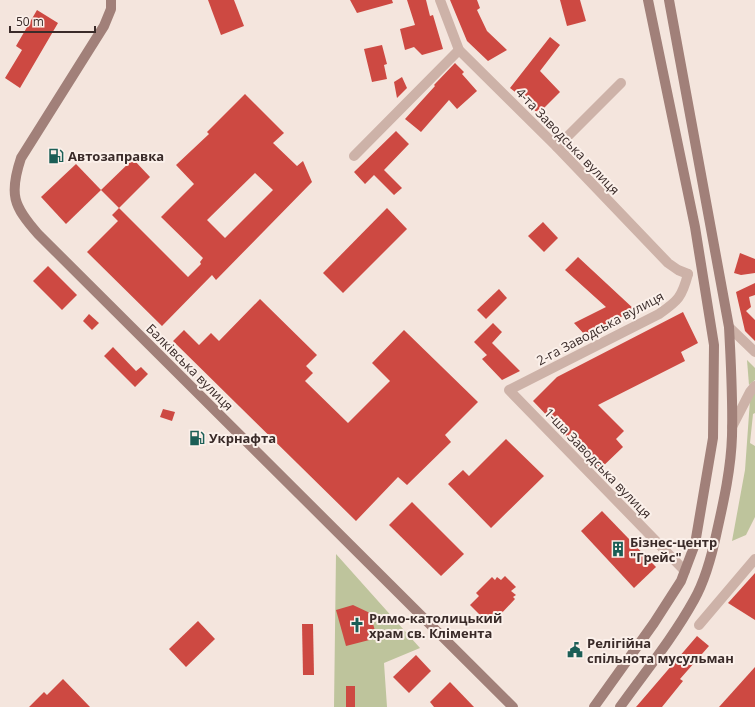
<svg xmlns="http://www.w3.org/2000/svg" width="755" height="707" font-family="'Open Sans',sans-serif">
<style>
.green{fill:#bec49c}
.building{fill:#cd4942;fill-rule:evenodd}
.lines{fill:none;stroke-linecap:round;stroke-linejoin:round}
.street{stroke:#cdb2a8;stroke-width:10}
.secondary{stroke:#a18079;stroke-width:10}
.labels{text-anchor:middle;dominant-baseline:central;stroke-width:4;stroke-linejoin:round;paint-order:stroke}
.street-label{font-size:13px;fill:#3a2b29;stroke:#fbf0ea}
.poi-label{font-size:13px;font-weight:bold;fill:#3a2b29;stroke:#fbf0ea;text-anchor:start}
</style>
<rect width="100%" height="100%" fill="#f4e5dd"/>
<g class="green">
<polygon points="747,360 755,368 755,380 749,385"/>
<polygon points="755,392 755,413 753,414 750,443 755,446 755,517 746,535 732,541 745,470 750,400"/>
<polygon points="336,554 420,648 384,663 387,707 334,707"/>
</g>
<g class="building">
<polygon points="208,0 234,0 244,26 221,35"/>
<polygon points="350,0 392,0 393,3 357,13"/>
<polygon points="407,0 426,0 430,16 433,15 443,49 422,55 414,47 405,50 400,29 415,25"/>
<polygon points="450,0 477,0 480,8 477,10 487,31 507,50 488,61 467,41"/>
<polygon points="560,0 580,0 586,21 567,26"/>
<polygon points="37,10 58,23 20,88 5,78 22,50 16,46"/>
<polygon points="550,37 560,45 540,71 560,92 538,114 528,103 528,102 510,88"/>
<polygon points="382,45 387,64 384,65 387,79 372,82 364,49"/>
<polygon points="455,63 464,72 462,74 477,91 457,109 449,100 421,132 405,119 435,86 434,85"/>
<polygon points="402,77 407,88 397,98 394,82"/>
<path d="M245 94 284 133 273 143 297 166 303 161 312 182 216 280 212 275 162 326 87 252 118 221 112 215 119 208 188 277 201 264 200 262 203 258 161 217 194 184 176 165 209 134 207 132ZM255 173 273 190 225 238 207 220Z"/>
<polygon points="396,131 409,144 384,170 402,188 394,195 374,175 365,184 354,172"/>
<polygon points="133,159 150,177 119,208 101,190"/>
<polygon points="76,164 101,190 66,224 41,197"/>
<polygon points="387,208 407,229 343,293 323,273"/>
<polygon points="543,222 558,238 544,252 528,236"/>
<polygon points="740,253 755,259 755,273 741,275 734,273"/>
<polygon points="578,257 635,310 585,335 574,323 606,307 565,270"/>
<polygon points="48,266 77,295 62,310 33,281"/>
<polygon points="755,283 755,295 749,297 751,307 746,311 755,320 755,341 745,331 736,292"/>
<polygon points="499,289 507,298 486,319 477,310"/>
<polygon points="260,299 317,355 306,366 313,373 305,381 348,423 390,381 372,363 404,330 478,402 445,435 451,442 407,485 398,477 356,521 173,341 184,330 199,345 211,333 219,341"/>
<polygon points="683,312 698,343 681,352 685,361 598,405 624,431 616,439 623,447 599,470 533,401 557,377"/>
<polygon points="89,314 99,323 92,330 83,321"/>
<polygon points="493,323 502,332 492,343 520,371 502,380 482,359 487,355 474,342"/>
<polygon points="113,347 136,371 141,367 148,374 135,387 104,356"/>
<polygon points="163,409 175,412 172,421 160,417"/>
<polygon points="506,439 544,476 491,528 448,484 463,470 469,476"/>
<polygon points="412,502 464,554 441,576 389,525"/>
<polygon points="602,511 656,567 634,588 581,531"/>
<polygon points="755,573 755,620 728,603"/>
<polygon points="505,576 516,587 511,591 516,595 513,597 515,599 499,616 497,614 488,623 470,605 479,596 476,593 492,577 495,580 497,577 501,580"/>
<polygon points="353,605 370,613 377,638 346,646 336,610"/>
<polygon points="198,621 215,639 186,667 169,649"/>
<polygon points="302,624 313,624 314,675 303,675"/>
<polygon points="697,636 709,646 680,679 683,681 662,707 636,707"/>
<polygon points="416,655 431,671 409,693 393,677"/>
<polygon points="755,667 755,707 719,707"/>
<polygon points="63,679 90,707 29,707 44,692 47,695"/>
<polygon points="450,682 474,707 434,707 430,702"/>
<rect x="346" y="686" width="9" height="21"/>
</g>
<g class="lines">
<g class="street">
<polyline points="440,0 459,50 557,147 668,263 678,270 688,274"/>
<polyline points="557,147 621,83"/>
<polyline points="354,156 459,50"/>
<polyline points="729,327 755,352"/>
<polyline points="732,427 750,392 755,386"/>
<path d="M685 571 509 390 659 314C678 301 682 297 688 274"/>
<polyline points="699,625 755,559"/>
</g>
<g class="secondary">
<path d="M111 0V9L104 26 21 158C9 194 13 206 38 234L513 707"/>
<polyline points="594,707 654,623 681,581 695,544 713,438 714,345 695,227 648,0"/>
<path d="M620 707C645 672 673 638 694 600 706 579 712 555 717 531 724 500 731 468 732 436 733 399 731 363 729 327L669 0"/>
</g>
</g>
<defs>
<symbol id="fuel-bare" viewBox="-9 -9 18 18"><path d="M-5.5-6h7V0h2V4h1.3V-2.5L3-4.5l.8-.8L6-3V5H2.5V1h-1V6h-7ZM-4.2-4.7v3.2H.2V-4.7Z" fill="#1b5e56" stroke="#fbf0ea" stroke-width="2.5" paint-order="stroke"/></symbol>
<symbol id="building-bare" viewBox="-9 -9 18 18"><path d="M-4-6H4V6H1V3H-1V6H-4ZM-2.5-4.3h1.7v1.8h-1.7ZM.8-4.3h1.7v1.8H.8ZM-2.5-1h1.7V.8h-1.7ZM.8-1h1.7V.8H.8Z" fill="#1b5e56" stroke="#fbf0ea" stroke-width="2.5" paint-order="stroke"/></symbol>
<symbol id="church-bare" viewBox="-9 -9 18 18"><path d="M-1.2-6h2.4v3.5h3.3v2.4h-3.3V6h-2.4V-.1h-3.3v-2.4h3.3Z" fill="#1b5e56" stroke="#fbf0ea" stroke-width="2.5" paint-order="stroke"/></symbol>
<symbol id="civic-bare" viewBox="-9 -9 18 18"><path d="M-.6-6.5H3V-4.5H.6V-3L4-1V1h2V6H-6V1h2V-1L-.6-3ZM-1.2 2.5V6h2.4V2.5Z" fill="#1b5e56" stroke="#fbf0ea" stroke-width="2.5" paint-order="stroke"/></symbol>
</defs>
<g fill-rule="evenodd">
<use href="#fuel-bare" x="45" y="145" width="22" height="22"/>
<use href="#fuel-bare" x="186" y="427" width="22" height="22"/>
<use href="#building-bare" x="607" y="538" width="22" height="22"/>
<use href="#church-bare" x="346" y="614" width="22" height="22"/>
<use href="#civic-bare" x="564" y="639" width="22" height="22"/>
</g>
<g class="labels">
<g class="street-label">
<text transform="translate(568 141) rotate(46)">4-та Заводська вулиця</text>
<text transform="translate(600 328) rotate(-28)">2-га Заводська вулиця</text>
<text transform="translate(190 367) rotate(45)">Балківська вулиця</text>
<text transform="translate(598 463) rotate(46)">1-ша Заводська вулиця</text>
</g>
<g class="poi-label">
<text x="68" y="156">Автозаправка</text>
<text x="209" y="438">Укрнафта</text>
<text x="630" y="542">Бізнес-центр<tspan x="630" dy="15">"Грейс"</tspan></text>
<text x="369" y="618">Римо-католицький<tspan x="369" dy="15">храм св. Клімента</tspan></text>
<text x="587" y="643">Релігійна<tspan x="587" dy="15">спільнота мусульман</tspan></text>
</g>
</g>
<path d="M10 26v6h85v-6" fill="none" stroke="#3a2b29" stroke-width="2"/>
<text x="16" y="26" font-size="12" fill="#3a2b29" stroke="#fbf0ea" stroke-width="3" paint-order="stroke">50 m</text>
</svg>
